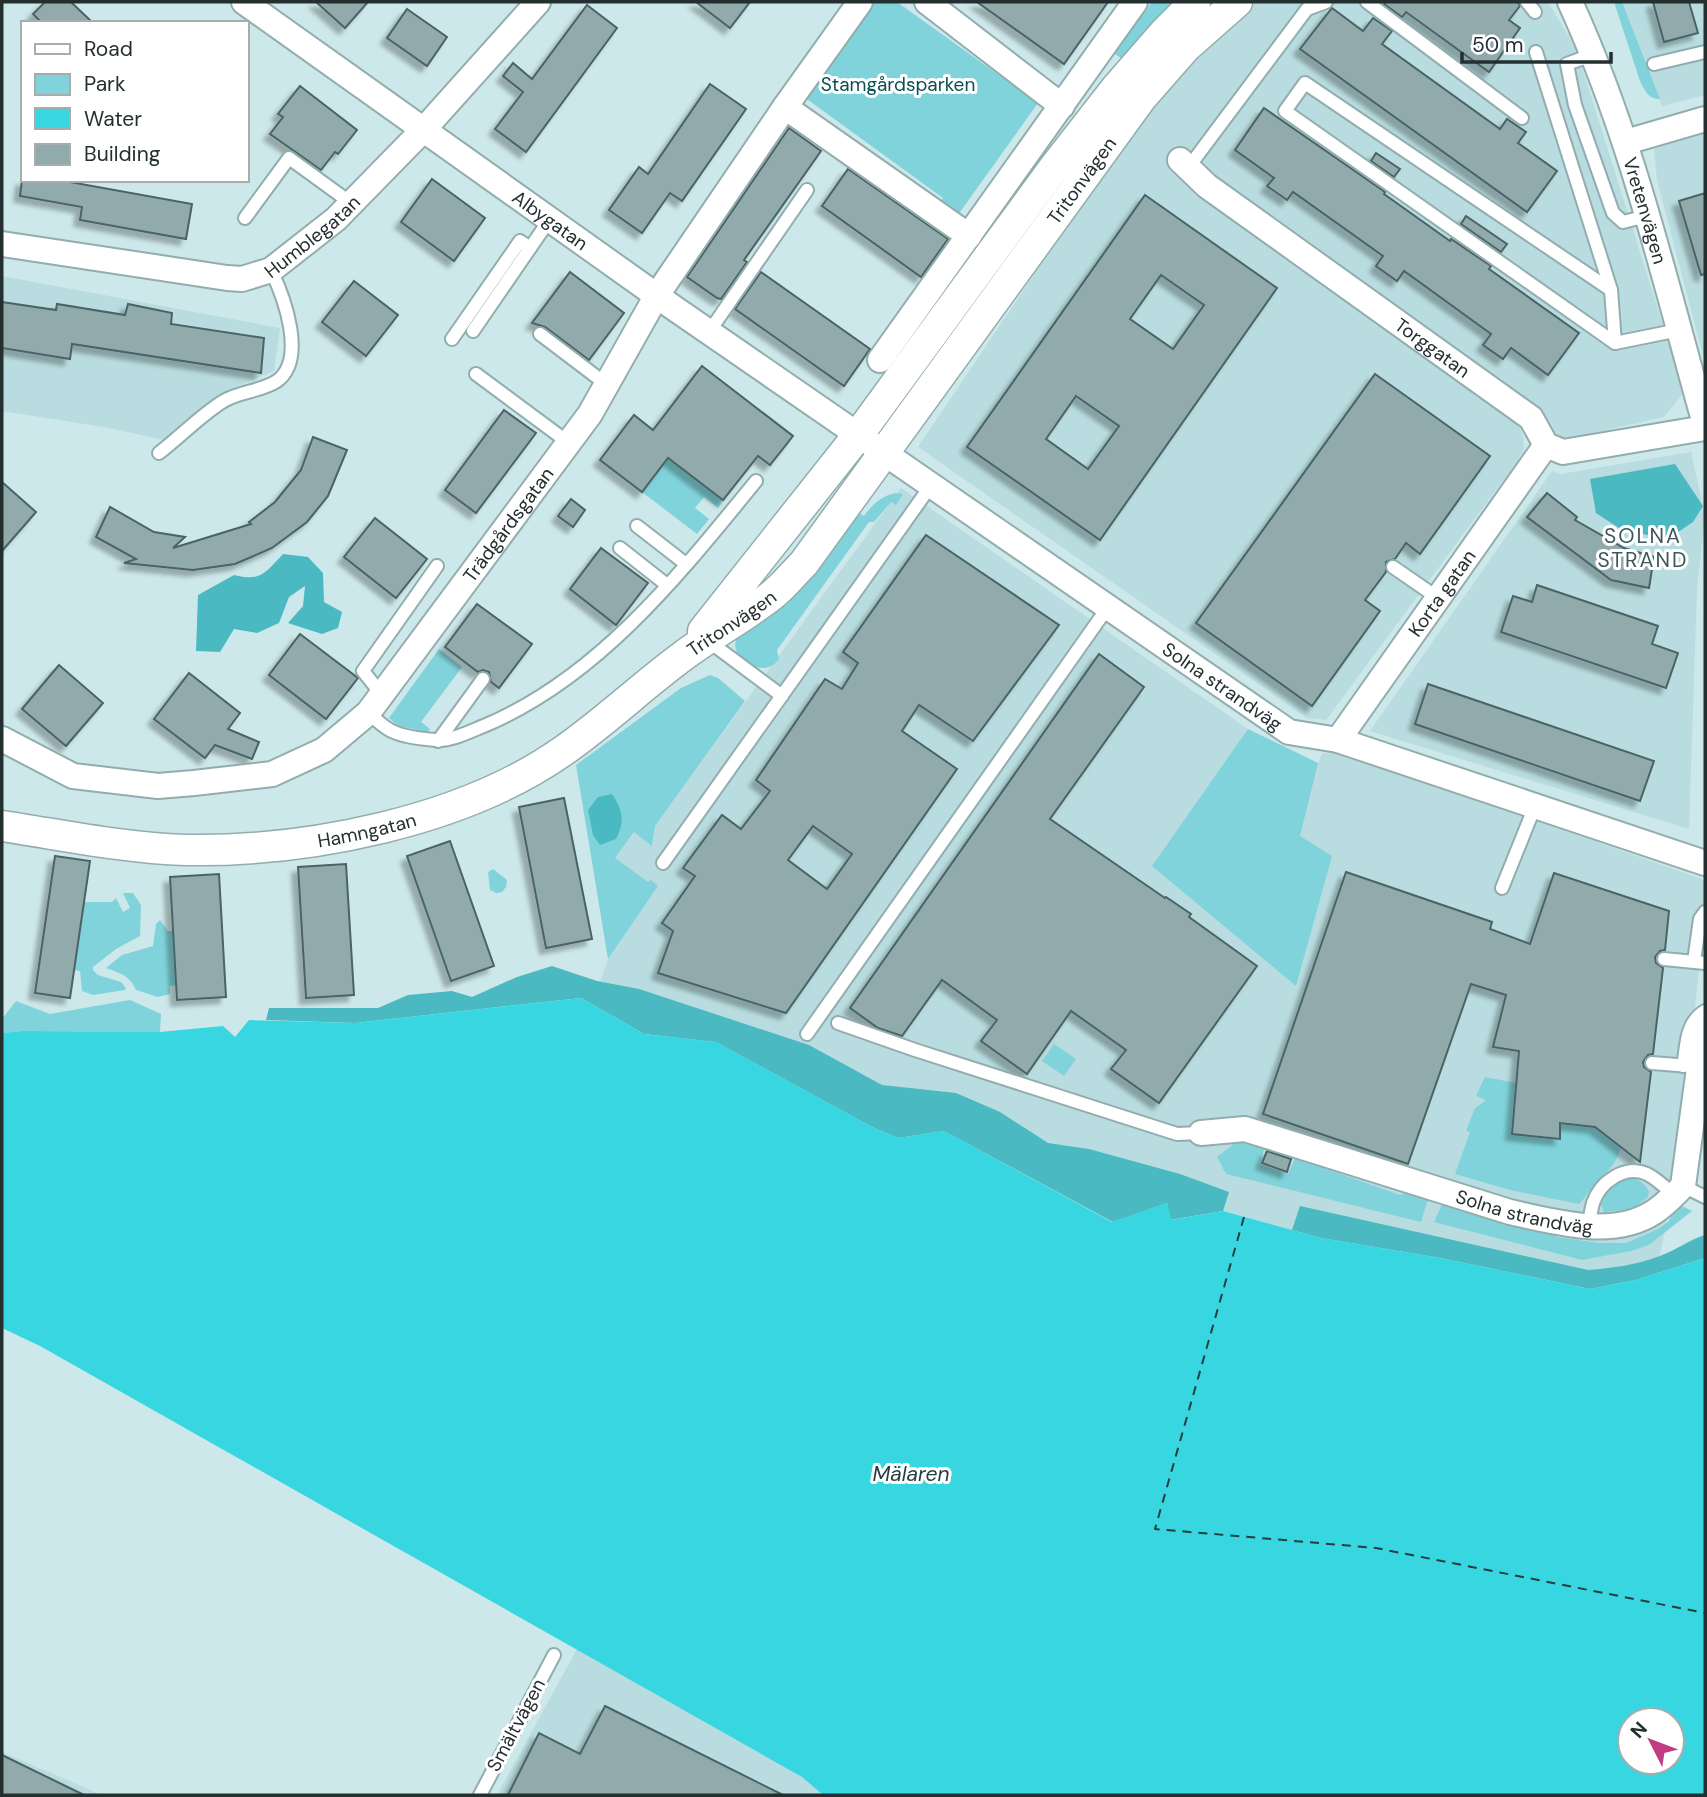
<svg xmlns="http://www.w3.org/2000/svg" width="1707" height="1797" font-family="'DM Sans',sans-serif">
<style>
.built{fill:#b8dcdf}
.green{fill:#80d3da}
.forest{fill:#4ab9c1}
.water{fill:#38d6e1;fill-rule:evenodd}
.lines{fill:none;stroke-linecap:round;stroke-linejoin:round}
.ferry{stroke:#253e40;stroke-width:2;stroke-dasharray:9 7;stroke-linecap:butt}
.building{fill:#91abad;stroke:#4b6365;stroke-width:2;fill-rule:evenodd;filter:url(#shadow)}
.service-casing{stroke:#92adae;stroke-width:16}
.minor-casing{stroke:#92adae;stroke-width:28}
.tertiary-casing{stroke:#92adae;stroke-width:33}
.service{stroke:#fff;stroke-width:12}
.minor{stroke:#fff;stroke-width:24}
.tertiary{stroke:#fff;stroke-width:30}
.labels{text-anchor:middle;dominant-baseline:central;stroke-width:6;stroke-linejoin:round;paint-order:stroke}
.park-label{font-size:19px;fill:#0a4e52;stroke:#fff}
.street-label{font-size:19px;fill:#242f30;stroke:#fff}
.neighbourhood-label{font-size:21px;letter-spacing:2px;fill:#3f5759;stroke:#fff}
.water-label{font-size:21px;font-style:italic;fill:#253e40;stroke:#fff}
</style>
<defs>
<filter id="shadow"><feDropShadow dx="-6" dy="6" stdDeviation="2" flood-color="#0004"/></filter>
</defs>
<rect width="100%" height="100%" fill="#cde8ea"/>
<g class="built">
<polygon points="1255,2 1548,2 1576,48 1684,392 1664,417 1556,441 1524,419 1519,426 1523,436 1524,449 1516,463 1326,720 1307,718 918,447 1129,133 1216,33"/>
<polygon points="1622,2 1705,2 1705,95 1662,106"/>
<polygon points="1705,133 1705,363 1657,180 1654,149 1668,142"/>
<polygon points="2,276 280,328 274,371 228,390 163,440 110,428 2,411"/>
<polygon points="1691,452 1705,516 1697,589 1689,829 1370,731 1552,471 1561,474"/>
<polygon points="901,488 1248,729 1318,763 1322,753 1342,752 1702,879 1705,883 1705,919 1677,1164 1657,1272 1636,1280 1321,1238 1223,1211 898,1138 592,1005 608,959 658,886 648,882 614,859 635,832 652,845 655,826"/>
<polygon points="577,1649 802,1777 823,1795 497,1795"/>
<polygon points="2,1752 102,1795 2,1795"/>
</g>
<g class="green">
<polygon points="872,2 897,2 1038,103 955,219 938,206 943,198 804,97"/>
<polygon points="1152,2 1178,2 1121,58 1113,53"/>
<path d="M1614 2H1622L1660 99C1648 99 1645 91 1640 81Z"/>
<polygon points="668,458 723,500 718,508 704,497 695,508 709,519 697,534 642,492"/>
<path d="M895 493 903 494 896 505 891 502 874 522H869L777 650 779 659C766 676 750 666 737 654L735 645 737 634 858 512 864 516C873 504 880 497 895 493Z"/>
<polygon points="439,649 462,667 421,722 430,729 428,732 398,726 389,718"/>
<polygon points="710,675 718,678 745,701 655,826 652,846 634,832 615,858 648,882 651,880 658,886 608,959 576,765 681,688"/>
<polygon points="1248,729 1318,763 1300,836 1332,856 1296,986 1152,866"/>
<polygon points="493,869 507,880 506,887 502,892 496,893 490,890 488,872"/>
<polygon points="123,893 133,893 141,905 140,936 116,949 93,967 93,970 98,975 121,982 126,988 125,990 93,995 82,991 80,971 74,970 84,902 112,902 116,898 123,912 130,908"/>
<path d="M160 920 168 931H173L176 985 170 986V994L158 997 136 990C130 975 119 973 106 968L122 955 153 946 156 924Z"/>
<polygon points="130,1000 161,1014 160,1032 23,1031 2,1033 2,1019 16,1001 50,1014"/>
<polygon points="1054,1044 1076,1059 1064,1076 1042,1061"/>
<path d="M1485 1077 1516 1083 1512 1134 1559 1139 1560 1123 1595 1127 1621 1147C1616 1166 1606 1172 1594 1185 1588 1192 1585 1198 1579 1204L1510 1190 1455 1174 1470 1132 1466 1131 1475 1108 1486 1100 1476 1096Z"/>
<polygon points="1238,1141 1266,1143 1260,1164 1288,1174 1295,1158 1400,1195 1414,1191 1429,1196 1421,1222 1226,1174 1217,1157"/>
<path d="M1631 1177C1640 1180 1644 1184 1649 1191L1648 1197 1632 1209 1604 1212 1600 1202C1605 1190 1618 1179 1631 1177Z"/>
<polygon points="1443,1202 1549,1229 1557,1237 1599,1243 1626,1243 1658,1229 1668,1222 1675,1209 1682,1206 1692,1211 1649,1245 1631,1251 1582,1260 1434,1222"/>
</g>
<g class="forest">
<polygon points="1675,464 1703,506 1693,522 1668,539 1622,530 1596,513 1590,479"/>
<path d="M283 554 308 557 323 573 324 602 342 612 338 628 322 634 288 623 303 606 305 586 289 597 279 623 257 633 234 629 220 652 196 651 198 595 234 575C261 582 265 573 283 554Z"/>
<path d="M612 794C623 811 625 821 616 839L600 845 593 835 588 810 598 797Z"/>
<polygon points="552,966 597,981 639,989 809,1045 882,1085 956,1093 1000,1112 1048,1143 1089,1149 1180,1174 1229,1192 1223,1211 1170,1220 1167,1203 1113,1222 944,1131 898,1138 872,1127 716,1042 644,1034 581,998 355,1023 266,1020 269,1008 378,1008 408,995 452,991 472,997 517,977"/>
<path d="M1300 1206 1588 1270C1612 1268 1637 1265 1660 1256 1676 1250 1689 1240 1705 1235V1258L1636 1280 1590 1289 1440 1258 1321 1238 1292 1230Z"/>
</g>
<path class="water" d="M581 998 644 1034 716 1042 872 1127 898 1138 944 1131 1112 1222 1167 1203 1171 1220 1223 1211 1321 1238 1440 1258 1590 1289 1636 1280 1705 1258V1795H823L802 1777 40 1346 2 1328V1033L23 1031 160 1032 223 1026 235 1037 249 1020 355 1023ZM1630 1720H1672V1762H1630Z"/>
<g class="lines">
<polyline class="ferry" points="1244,1217 1155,1529 1376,1548 1705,1613"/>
</g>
<g class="building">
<polygon points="45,2 71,2 93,23 42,23 33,14"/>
<polygon points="316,2 368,2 345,28"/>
<polygon points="696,2 750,2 730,28"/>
<polygon points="977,2 1108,2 1064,64"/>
<polygon points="1385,2 1518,2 1520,6 1509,20 1520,28 1489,72 1406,12 1402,17 1384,4"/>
<polygon points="1653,2 1689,2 1698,33 1664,42"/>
<polygon points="587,5 617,28 526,152 495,129 523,92 503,76 513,63 532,79"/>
<polygon points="1332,8 1363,31 1373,18 1392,31 1382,44 1500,129 1507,119 1526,132 1518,143 1557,171 1527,212 1300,49"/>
<polygon points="407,9 447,37 427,66 387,38"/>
<polygon points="710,84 746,109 682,201 670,193 642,233 609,210 639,167 648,174"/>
<polygon points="300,86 357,130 338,154 335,152 321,170 270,134 283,117 278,114"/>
<polygon points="1264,108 1385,192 1384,194 1450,241 1451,239 1491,266 1489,269 1579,333 1548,375 1511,348 1503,359 1483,345 1491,334 1404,271 1397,281 1387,274 1376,266 1383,256 1293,192 1287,200 1267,186 1274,178 1235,150"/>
<polygon points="789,128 821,151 744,260 747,262 721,299 717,298 687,277"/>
<polygon points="1376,153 1400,169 1394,177 1371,161"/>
<polygon points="848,169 948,239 921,277 822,206"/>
<polygon points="432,179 485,218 454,261 401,222"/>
<polygon points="22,180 59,180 192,204 186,239 80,220 82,207 20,196"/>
<polygon points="1705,193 1705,274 1701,275 1679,201"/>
<path d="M1145 195 1277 288 1100 540 967 447ZM1161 275 1204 305 1173 349 1130 319ZM1076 396 1119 426 1088 469 1046 439Z"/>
<polygon points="1466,216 1507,244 1501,252 1461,224"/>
<polygon points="570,272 624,313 589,360 545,327 532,323"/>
<polygon points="761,272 870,349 844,386 735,309"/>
<polygon points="354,281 398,315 366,356 322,322"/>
<polygon points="2,302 56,310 57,304 125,315 128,304 172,313 171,324 264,338 261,373 72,344 70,359 2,348"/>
<polygon points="702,366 793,436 770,465 758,456 723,500 668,458 642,492 600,460 634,415 653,430"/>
<polygon points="1375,374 1490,456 1420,554 1406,543 1395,559 1386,562 1386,572 1365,600 1380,611 1312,706 1196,623"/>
<polygon points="504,410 536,433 476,513 445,490"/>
<polygon points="313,437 347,450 328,496 307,522 272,548 235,564 193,570 124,563 136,559 96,537 110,507 154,532 185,537 173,548 251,524 249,522 275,502 301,470"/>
<polygon points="2,482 36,512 2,551"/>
<polygon points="1547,493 1577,517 1575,520 1624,548 1654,557 1649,588 1611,580 1527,517"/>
<polygon points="571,499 585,510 573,527 558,516"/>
<polygon points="375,518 427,559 396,598 344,557"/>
<path d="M926 535 1059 625 973 741 919 705 902 731 957 769 786 1013 658 973 673 931 662 923 695 876 683 868 722 815 741 829 770 791 756 780 825 679 842 689 858 663 843 652ZM813 826 852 854 827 889 788 860Z"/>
<polygon points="601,548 648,583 616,625 570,589"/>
<polygon points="1537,585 1658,626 1652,644 1678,653 1666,688 1501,632 1513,596 1532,602"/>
<polygon points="477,604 532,644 499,688 491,682 489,672 483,670 478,672 445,647"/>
<polygon points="300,634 358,678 326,719 269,675"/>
<polygon points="1099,654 1144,687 1050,819 1165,898 1166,897 1191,914 1189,917 1257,966 1159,1103 1111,1069 1126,1050 1071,1011 1027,1074 981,1041 997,1020 942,980 902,1036 878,1028 850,1008"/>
<polygon points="59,665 103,703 66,746 22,709"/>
<polygon points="189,673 240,713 228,729 259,742 252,759 215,745 205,758 154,719"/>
<polygon points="1428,684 1654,761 1640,801 1415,724"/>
<polygon points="564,798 592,939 546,948 519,807"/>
<polygon points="450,841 494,966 451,981 407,856"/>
<polygon points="55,856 90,861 70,998 35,993"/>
<polygon points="346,864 354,995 306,998 298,867"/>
<polygon points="1346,872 1492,922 1490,929 1530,944 1554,873 1669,911 1665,950 1660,951 1655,957 1656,963 1663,968 1653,1054 1648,1055 1643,1062 1644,1067 1651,1072 1640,1162 1595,1127 1560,1123 1560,1139 1512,1134 1519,1051 1493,1047 1506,995 1471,984 1408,1164 1263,1114"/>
<polygon points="219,874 226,997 177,1000 170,877"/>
<polygon points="1267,1151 1291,1159 1287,1172 1262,1163"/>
<polygon points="605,1706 783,1795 508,1795 539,1733 580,1754"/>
<polygon points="2,1755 84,1795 2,1795"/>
</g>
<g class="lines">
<defs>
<g id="service">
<polyline points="1367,2 1522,118"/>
<polyline points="1527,2 1535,12"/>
<polyline points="1536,52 1611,290 1615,343 1679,330"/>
<polyline points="1594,54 1567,64 1575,105 1613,213 1623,222 1647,216"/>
<polyline points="1654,64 1705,52"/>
<polyline points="1188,168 1307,9 1326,2"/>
<polyline points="245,218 289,158 351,203"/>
<polyline points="1611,290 1305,83 1285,111 1615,343"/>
<polyline points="473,331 550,219"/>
<polyline points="709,332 807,190"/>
<polyline points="540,334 606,384"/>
<polyline points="452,339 520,241 530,248"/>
<polyline points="476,374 569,443"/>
<path d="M159 453C180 437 200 416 222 402 239 391 260 392 277 381 307 359 284 297 271 270"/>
<polyline points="637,526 686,564"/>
<polyline points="620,548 667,585"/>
<polyline points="1393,567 1438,598"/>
<polyline points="707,640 782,696"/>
<polyline points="382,695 363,671 437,566"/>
<path d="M368 713C376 719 385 729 394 732 405 737 423 739 436 740 452 741 471 731 486 725 599 677 680 574 756 481"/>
<polyline points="438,741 483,679"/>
<polyline points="663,863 932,484"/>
<polyline points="1502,888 1535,806"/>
<polyline points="1664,959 1705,963"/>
<polyline points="1694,961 1700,919 1705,912"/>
<polyline points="838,1023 915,1050 1177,1134 1201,1133"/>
<polyline points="807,1034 1108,607"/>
<polyline points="1652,1063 1690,1066"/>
<path d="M1683 1066C1687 1045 1685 1023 1705 1011"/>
<polyline points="1683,1186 1705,1197"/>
<path d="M1589 1225C1590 1218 1591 1210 1593 1203 1600 1182 1625 1164 1647 1174 1657 1179 1666 1188 1674 1195"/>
<polyline points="480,1795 554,1655"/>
</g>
<g id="minor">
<path id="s1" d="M244 2 674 308 1289 732 1338 740 1705 863"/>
<polyline points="927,2 1062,106"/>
<path id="s2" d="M1570 2C1632 137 1665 282 1705 424"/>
<polyline points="785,107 969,236"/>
<polyline points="1626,142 1705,119"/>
<path id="s3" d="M1180 160 1207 186 1531 418 1546 445 1563 452 1705 428"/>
<path id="s4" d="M2 244 227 278 242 279 271 270 336 219 425 128 538 2"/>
<polyline points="880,360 1135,2"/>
<path id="s5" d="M2 739 73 776 158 786 194 783 272 774 324 750 368 713 590 414 657 295 785 107 860 2"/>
<path id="s6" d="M1338 740 1546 445"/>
<path id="s7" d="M1201 1133 1245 1129 1510 1212C1555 1222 1613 1239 1654 1212 1665 1205 1674 1195 1683 1186L1705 1024"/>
</g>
<g id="tertiary">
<polyline points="703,631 859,434 1053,169 1117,87 1164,33 1195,2"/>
<path id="s8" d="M2 826C62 835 124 848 185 850 307 852 462 822 563 751 605 722 642 686 683 656 711 635 743 618 771 596 783 587 793 574 804 563L1142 97 1185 48 1237 2"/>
</g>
</defs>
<use href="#service" class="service-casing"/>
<use href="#minor" class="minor-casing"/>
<use href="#tertiary" class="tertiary-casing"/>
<use href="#service" class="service"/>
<use href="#minor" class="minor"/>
<use href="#tertiary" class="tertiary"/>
</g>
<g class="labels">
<g class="park-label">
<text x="898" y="84">Stamgårdsparken</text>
</g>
<g class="street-label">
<text stroke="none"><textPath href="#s8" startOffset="1360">Tritonvägen</textPath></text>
<text stroke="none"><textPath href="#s2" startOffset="222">Vretenvägen</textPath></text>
<text stroke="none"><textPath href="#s1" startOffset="376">Albygatan</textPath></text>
<text stroke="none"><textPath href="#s4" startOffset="326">Humblegatan</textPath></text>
<text stroke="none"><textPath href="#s3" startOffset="315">Torggatan</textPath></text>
<text stroke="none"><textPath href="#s5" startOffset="630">Trädgårdsgatan</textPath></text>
<text stroke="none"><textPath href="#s6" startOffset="180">Korta gatan</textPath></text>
<text stroke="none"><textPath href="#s8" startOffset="793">Tritonvägen</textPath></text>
<text stroke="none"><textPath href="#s1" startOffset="1194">Solna strandväg</textPath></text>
<text stroke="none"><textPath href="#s8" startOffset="368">Hamngatan</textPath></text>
<text stroke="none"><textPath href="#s7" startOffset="336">Solna strandväg</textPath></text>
<text transform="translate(516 1725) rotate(-62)">Smältvägen</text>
</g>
<g class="neighbourhood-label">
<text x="1643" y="536">SOLNA<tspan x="1643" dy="24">STRAND</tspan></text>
</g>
<g class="water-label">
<text x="911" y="1474">Mälaren</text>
</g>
</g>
<rect width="1707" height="1797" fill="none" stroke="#242f30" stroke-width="7"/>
<rect x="21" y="21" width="228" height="161" fill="#ffffff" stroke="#a7acac" stroke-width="2"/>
<rect x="35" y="44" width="35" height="10" fill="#ffffff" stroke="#a7acac" stroke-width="2"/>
<text x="84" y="56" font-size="21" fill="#242f30">Road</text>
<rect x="35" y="74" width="35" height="21" fill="#80d3da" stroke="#a7acac" stroke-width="2"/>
<text x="84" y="91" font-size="21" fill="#242f30">Park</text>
<rect x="35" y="108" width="35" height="21" fill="#38d6e1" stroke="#a7acac" stroke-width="2"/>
<text x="84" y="126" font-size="21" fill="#242f30">Water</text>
<rect x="35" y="144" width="35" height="21" fill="#91abad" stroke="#a7acac" stroke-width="2"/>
<text x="84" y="161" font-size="21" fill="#242f30">Building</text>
<g transform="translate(1651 1741) rotate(312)"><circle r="33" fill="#ffffff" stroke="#a7acac" stroke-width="2"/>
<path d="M0-5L12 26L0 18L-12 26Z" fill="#c13d82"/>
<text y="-10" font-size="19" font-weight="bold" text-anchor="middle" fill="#242f30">N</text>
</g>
<path d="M1462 52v10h149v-10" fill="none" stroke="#242f30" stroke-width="3.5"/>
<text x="1472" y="52" font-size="21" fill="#242f30" stroke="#ffffff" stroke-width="5" paint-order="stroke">50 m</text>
</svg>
